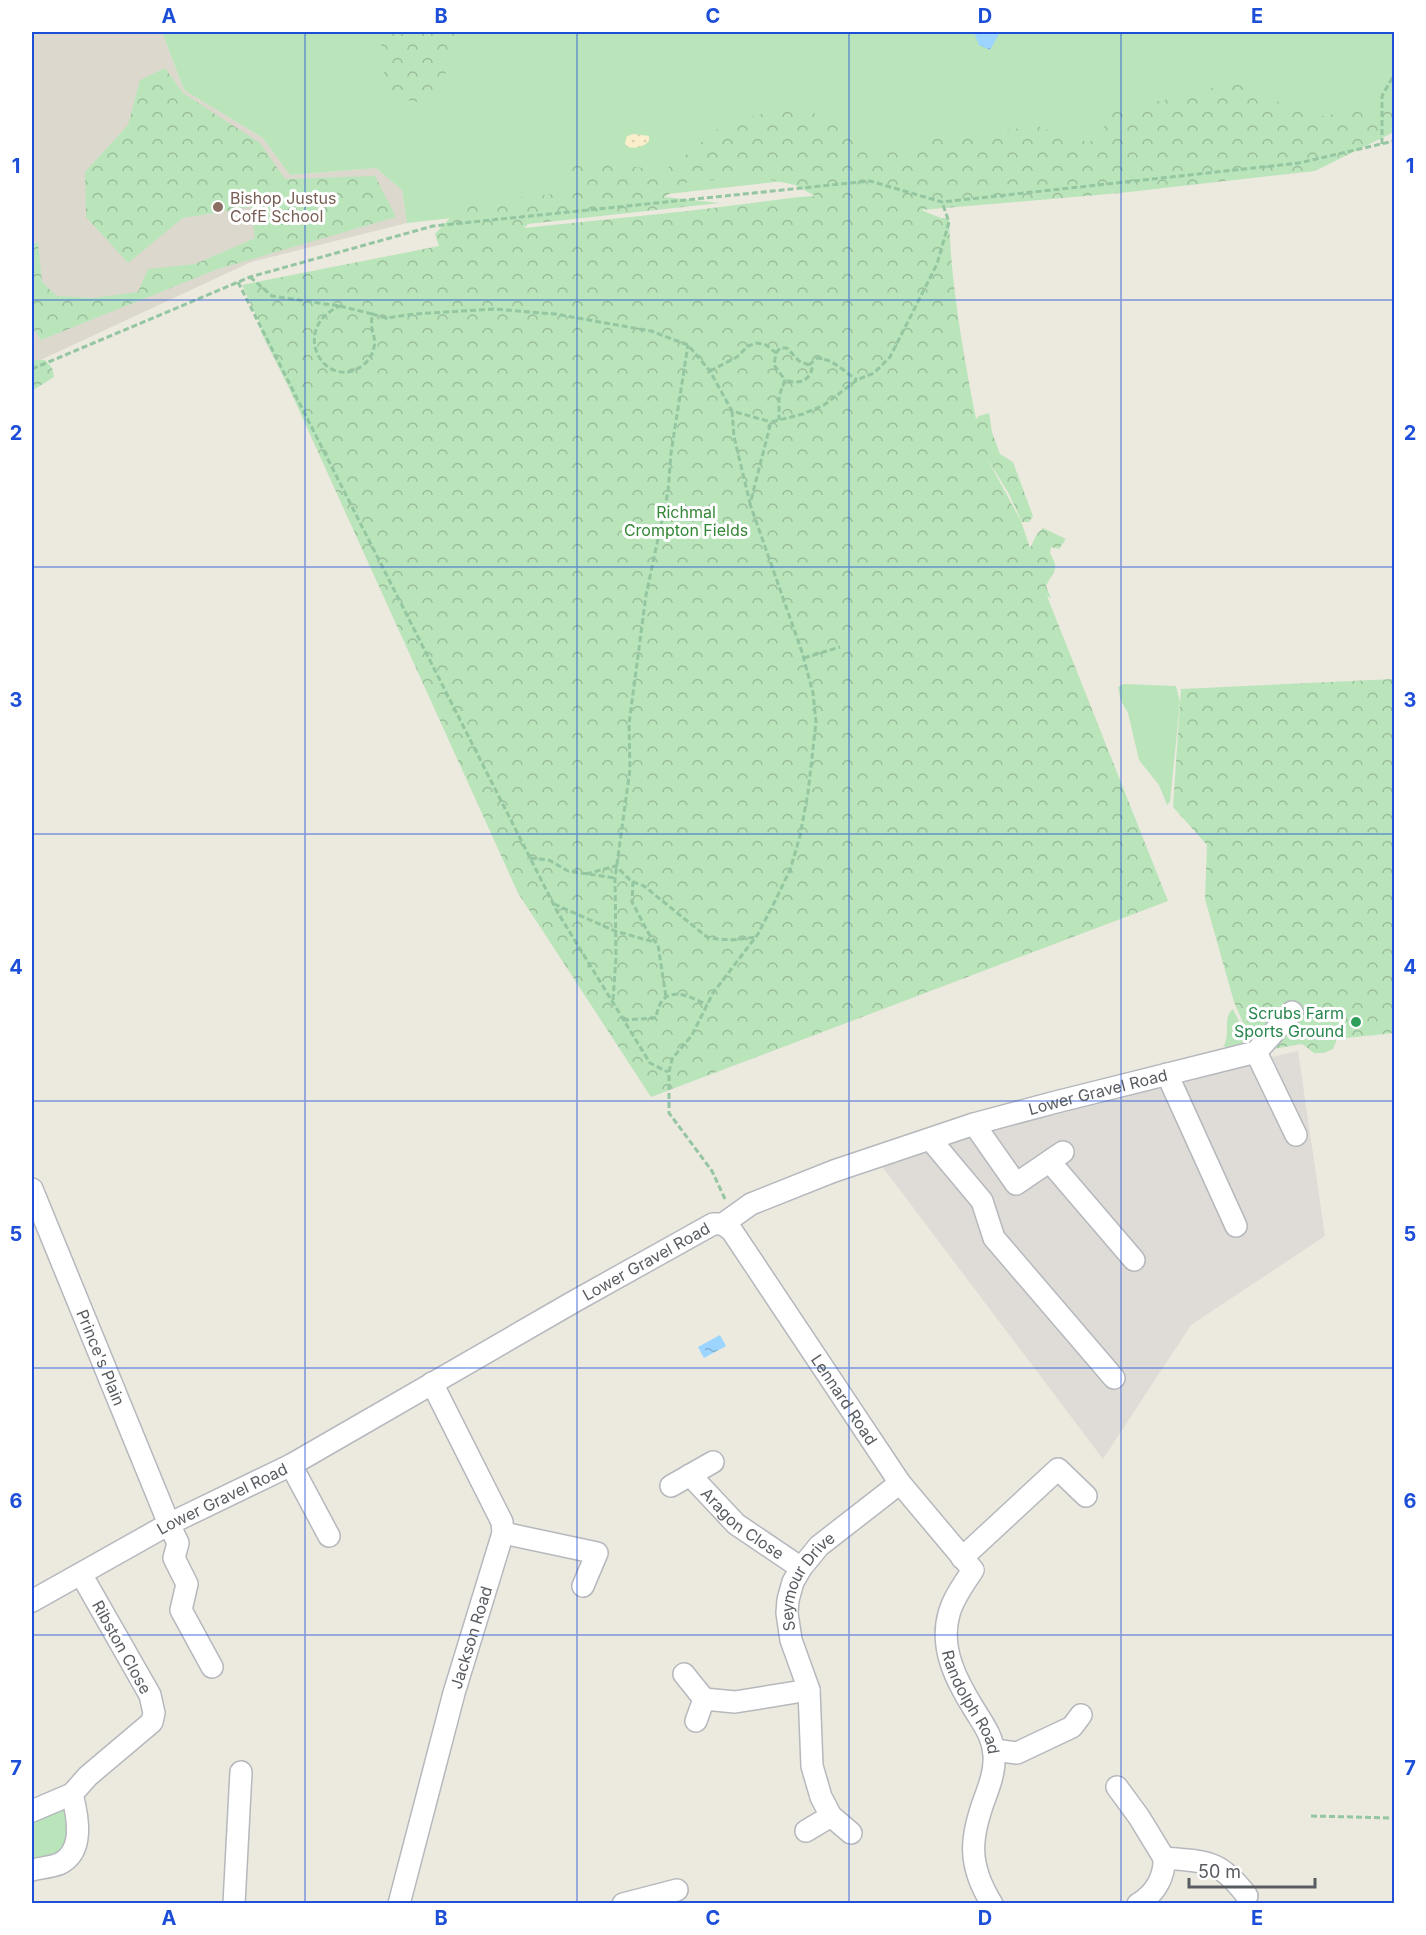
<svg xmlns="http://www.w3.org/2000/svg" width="1426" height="1935" font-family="Inter,sans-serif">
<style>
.industrial{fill:#dfdcd7}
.education{fill:#dcd8ce}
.grass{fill:#bae5ba}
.forest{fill:url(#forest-crowns);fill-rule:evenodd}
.sand{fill:url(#sand-dots)}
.water{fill:url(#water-ripples)}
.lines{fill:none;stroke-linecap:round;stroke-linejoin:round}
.minor-casing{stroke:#b5b8bd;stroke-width:24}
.path{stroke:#93c6a1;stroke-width:3;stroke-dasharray:6 3;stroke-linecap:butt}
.minor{stroke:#fff;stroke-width:21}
.grid{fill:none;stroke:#1d4ed8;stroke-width:1.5;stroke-opacity:0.55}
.education-dot{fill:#8d6e63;stroke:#fff;stroke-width:2}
.leisure-dot{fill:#2e9e5b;stroke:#fff;stroke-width:2}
.labels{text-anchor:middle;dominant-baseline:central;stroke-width:6;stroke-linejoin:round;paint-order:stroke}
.education-label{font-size:16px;fill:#785e54;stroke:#fff;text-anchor:start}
.park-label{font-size:16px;fill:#328635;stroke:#fff}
.leisure-label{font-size:16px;fill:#27864d;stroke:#fff;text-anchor:end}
.street-label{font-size:16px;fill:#585c61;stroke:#fff}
.neatline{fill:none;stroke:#1d4ed8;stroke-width:2}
.grid-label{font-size:20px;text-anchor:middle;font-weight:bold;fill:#1d4ed8}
</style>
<defs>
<pattern id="forest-crowns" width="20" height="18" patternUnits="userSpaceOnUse" patternTransform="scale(1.5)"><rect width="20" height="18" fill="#bae5ba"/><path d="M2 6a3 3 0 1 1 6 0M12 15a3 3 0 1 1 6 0" fill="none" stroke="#9abd9b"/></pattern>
<pattern id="sand-dots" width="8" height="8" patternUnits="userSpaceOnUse" patternTransform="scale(1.5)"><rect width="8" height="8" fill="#fbefcb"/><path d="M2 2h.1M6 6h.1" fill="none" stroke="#d9cfb1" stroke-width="1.8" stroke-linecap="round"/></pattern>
<pattern id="water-ripples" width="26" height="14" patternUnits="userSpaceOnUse" patternTransform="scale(1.5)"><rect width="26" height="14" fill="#9cd5ff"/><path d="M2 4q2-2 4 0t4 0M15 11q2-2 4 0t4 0" fill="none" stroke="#82b0d2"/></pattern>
</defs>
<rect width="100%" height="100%" fill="#ece9df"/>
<polygon class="industrial" points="1298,1051 1325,1236 1191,1325 1103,1459 881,1165 1033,1112"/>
<polygon class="education" points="32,32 162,32 184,90 263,138 290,175 376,168 402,190 407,223 251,262 32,364"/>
<g class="grass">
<polygon points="162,32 1394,32 1394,113 407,223 402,190 376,168 290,175 263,138 184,90"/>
<polygon points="1124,684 1176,686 1180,702 1170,802 1167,805 1159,785 1139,760 1128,713 1121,701 1118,687"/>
<path d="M1233 1009 1248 1040 1245 1045 1226 1049 1224 1045C1231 1034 1222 1017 1233 1009Z"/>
<path d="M60 1808C76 1818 67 1837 64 1853L32 1864V1819Z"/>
</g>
<g class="forest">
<polygon points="380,32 456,32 444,80 417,102 396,98 385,81"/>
<polygon points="165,68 183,93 260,143 285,179 375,176 396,217 218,269 41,340 32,327 32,246 38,242 42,282 57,296 93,298 138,292 148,269 195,264 255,238 251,207 183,218 128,263 86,217 85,172 128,125 140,80"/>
<path d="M1249 79 1288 109 1324 116 1394 100V132L1315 171 1120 193 921 210 941 218H949C951 286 963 352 976 419L979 416 989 413 992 432 1000 454 1013 462 1033 516 1029 522H1022L1009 494 987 458 988 460 1021 521 1030 548 1037 534 1043 528 1066 539 1059 549 1051 547 1050 553C1060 571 1054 570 1046 586L1051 598 1047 596 1168 901 651 1097 518 893 289 388 260 330 262 328 242 285 439 246 435 234 463 204 553 194 580 183 569 167 582 159 663 171 682 158 721 126 797 103 876 150 907 154 928 140 1038 126 1075 141H1097L1111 113ZM757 177 795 185 815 196 799 197 688 211 524 228 528 224 720 203 664 197 688 182Z"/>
<polygon points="34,360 45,360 52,368 54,377 32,391 32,361"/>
<polygon points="1394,679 1394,1033 1337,1039 1333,1049 1324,1053 1314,1053 1302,1044 1256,1052 1234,1002 1205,899 1207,845 1173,807 1181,689"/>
</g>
<path class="sand" d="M634 134 649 136V141C644 147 635 149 627 147L625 143 627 136Z"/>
<g class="water">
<polygon points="974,32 998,32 998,36 990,50 979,45"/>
<polygon points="720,1335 726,1346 704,1358 698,1347"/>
</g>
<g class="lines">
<defs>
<g id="minor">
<polyline points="1256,1052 1296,1135"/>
<polyline points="1167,1074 1236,1226"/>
<polyline points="974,1124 1016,1184 1063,1152"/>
<polyline points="930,1139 982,1201 994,1238 1114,1378"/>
<polyline points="1050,1162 1134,1260"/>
<path id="s1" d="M32 1189 169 1524 178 1543 174 1558 187 1584 181 1610 212 1667"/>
<path id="s2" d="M723 1224 732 1231 900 1483 973 1570C964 1584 953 1598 949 1614 939 1648 957 1682 974 1709 983 1724 993 1736 994 1755 995 1769 991 1781 986 1795 970 1837 967 1864 992 1904"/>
<polyline points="291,1465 329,1536"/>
<path id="s3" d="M690 1475 736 1524 801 1568"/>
<polyline points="671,1486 713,1462"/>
<polyline points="503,1533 597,1553 583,1586"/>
<polyline points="962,1558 1058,1469 1086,1496"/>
<path id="s4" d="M32 1601 169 1524 291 1465 575 1301 713 1224H723L751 1204 834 1171 974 1124 1056 1102 1256 1052 1292 1012"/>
<polyline points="684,1674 704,1699 696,1721"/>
<polyline points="704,1699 735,1702 809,1690"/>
<polyline points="994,1750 1017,1753 1072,1727 1081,1715"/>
<polyline points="1117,1787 1139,1817 1164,1858"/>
<polyline points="32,1811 72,1794 88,1776 152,1722 154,1713 150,1695 81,1574"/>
<polyline points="806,1831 831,1816"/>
<path id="s5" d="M851 1833 831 1816 821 1797 812 1766 809 1690 791 1640 787 1613 788 1600 793 1582 801 1568 819 1546 900 1483"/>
<path d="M32 1870C40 1868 51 1867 59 1864 85 1852 78 1817 72 1794"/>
<polyline points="234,1904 241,1772"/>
<path id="s6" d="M399 1904 454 1693 503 1533 502 1522 432 1383"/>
<polyline points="623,1904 677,1890"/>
<path d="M1138 1904C1155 1894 1165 1877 1164 1858 1207 1862 1219 1859 1247 1896"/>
</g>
</defs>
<use href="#minor" class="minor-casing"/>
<g class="path">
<polyline points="1382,144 1382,96 1394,75"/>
<polyline points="250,277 272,296 339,306"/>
<polyline points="238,282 558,913 650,1063 668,1072"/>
<path d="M340 306 372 314C372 319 371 324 372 328 373 335 376 340 374 347 373 354 368 362 362 366 325 392 288 329 340 306Z"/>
<polyline points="372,314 386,318 415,314 495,309 555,314 651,331 688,345 710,371 732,411 771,422"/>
<path d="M776 353 780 348H787L799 361 809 365 812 369C808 383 797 384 785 380"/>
<path d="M809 365 817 358C834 359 843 371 857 380"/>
<polyline points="32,369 250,277 433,226 870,181 942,202 1299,163 1394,141"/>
<polyline points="710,371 737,357 748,346 757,343 766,345 776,353 774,365 785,380 779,396 779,420"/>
<polyline points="732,411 734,437 750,503"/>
<polyline points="804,658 840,647"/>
<polyline points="530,858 549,860 568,871 615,878"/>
<path d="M586 874 616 866 631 881 644 886 707 937C724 941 738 940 755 937"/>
<polyline points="633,881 632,902 649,934 658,945 666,997"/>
<polyline points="554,904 615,931 654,942"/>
<polyline points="613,1000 616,957 615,878 630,769 629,724 646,595 668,492 671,453 688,345"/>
<path d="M623 1020 656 1018C661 984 684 993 707 1005"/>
<polyline points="725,1199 712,1171 669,1113 669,1072 672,1059 692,1035 713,993 758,934 774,903 790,870 800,836 808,793 816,722 813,693 802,652 750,504 771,422 803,414 824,405 857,380 874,373 890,357 937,264 949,222 942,202"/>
<polyline points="1311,1816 1394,1818"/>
</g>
<use href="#minor" class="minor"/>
</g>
<path class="grid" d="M305 32V1904M577 32V1904M849 32V1904M1121 32V1904M32 300H1394M32 567H1394M32 834H1394M32 1101H1394M32 1368H1394M32 1635H1394"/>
<circle class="education-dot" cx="218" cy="207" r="6"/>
<circle class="leisure-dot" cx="1356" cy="1022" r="6"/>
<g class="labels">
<g class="education-label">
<text x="230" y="198">Bishop Justus<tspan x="230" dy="18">CofE School</tspan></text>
</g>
<g class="park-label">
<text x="686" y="512">Richmal<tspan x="686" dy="18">Crompton Fields</tspan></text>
</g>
<g class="leisure-label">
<text x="1344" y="1013">Scrubs Farm<tspan x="1344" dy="18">Sports Ground</tspan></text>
</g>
<g class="street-label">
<text stroke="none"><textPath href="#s4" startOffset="1188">Lower Gravel Road</textPath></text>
<text stroke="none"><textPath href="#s4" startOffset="702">Lower Gravel Road</textPath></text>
<text stroke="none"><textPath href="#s1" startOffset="182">Prince's Plain</textPath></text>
<text stroke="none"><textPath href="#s2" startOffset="214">Lennard Road</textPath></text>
<text stroke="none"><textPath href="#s4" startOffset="216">Lower Gravel Road</textPath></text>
<text stroke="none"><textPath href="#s3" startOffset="72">Aragon Close</textPath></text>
<text stroke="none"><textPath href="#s5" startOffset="274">Seymour Drive</textPath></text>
<text stroke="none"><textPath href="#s6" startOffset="276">Jackson Road</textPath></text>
<text transform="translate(122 1647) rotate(61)">Ribston Close</text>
<text stroke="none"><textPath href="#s2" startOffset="572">Randolph Road</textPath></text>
</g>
</g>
<rect width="1426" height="1935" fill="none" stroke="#ffffff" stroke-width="66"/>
<path d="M1189 1878v9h126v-9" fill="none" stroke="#585c61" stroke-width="3"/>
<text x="1198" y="1878" font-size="18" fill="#585c61" stroke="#ffffff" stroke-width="4.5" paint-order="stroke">50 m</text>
<rect x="33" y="33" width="1360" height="1869" class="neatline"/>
<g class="grid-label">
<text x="169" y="23">A</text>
<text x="441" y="23">B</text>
<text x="713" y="23">C</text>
<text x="985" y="23">D</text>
<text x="1257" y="23">E</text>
<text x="16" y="173">1</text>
<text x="1410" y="173">1</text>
<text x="16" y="440">2</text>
<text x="1410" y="440">2</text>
<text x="16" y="707">3</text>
<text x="1410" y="707">3</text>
<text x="16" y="974">4</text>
<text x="1410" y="974">4</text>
<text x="16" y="1241">5</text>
<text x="1410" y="1241">5</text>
<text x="16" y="1508">6</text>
<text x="1410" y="1508">6</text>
<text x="16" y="1775">7</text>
<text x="1410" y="1775">7</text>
<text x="169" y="1925">A</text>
<text x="441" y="1925">B</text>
<text x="713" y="1925">C</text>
<text x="985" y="1925">D</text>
<text x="1257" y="1925">E</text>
</g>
</svg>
